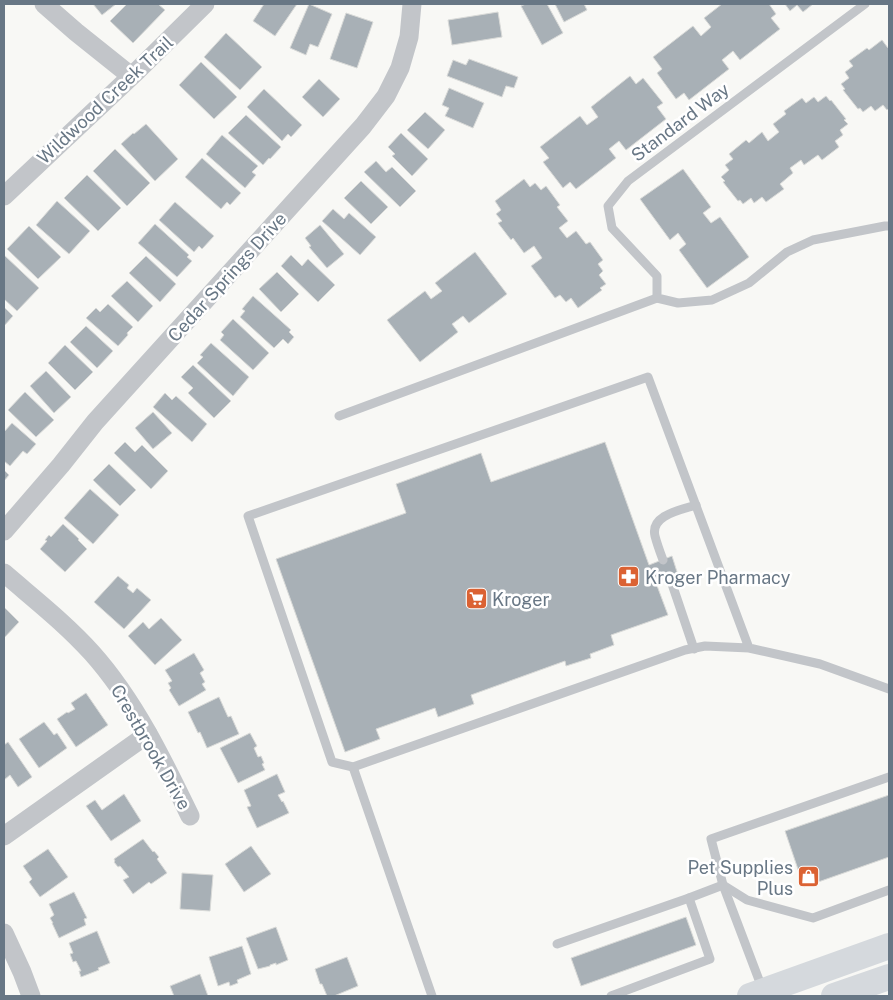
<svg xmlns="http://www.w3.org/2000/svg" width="893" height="1000" font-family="'Public Sans',sans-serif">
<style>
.building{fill:#a8b0b6;stroke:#d9dad8}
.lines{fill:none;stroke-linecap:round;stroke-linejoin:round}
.lane{stroke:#c2c5c9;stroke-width:9}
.street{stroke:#c2c5c9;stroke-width:19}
.secondary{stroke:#d5d9dd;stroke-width:26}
.labels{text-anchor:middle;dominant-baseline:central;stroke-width:5;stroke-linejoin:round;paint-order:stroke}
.street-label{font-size:18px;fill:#687785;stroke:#fff}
.poi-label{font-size:18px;fill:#687785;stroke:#fff;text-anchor:start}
</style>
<rect width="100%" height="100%" fill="#f8f8f5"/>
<g class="building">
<polygon points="93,4 116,4 102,15"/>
<polygon points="127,4 158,4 165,10 133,43 110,21"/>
<polygon points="264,4 297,4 275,36 253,21"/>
<polygon points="309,4 332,14 318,47 310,44 306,55 290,48"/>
<polygon points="526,4 547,4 563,33 542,45 521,6"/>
<polygon points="555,4 584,4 587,10 564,22"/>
<polygon points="722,4 769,4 776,14 771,18 780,29 740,60 733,51 722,60 729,69 689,100 684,93 676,99 657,73 662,69 653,57 693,26 701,36 711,27 704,18"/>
<polygon points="785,4 813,4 803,12 797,5 790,11"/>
<polygon points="498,12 502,37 452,45 448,20"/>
<polygon points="346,13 373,22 357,68 330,59"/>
<polygon points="226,33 262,67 240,90 204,57"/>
<polygon points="882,40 888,48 889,47 889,108 887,110 883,105 875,111 871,106 863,112 860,108 858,109 843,90 845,89 841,84 849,78 845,72 853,66 849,61 867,48 869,50"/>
<polygon points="469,59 518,77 514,88 506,86 502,97 447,76 453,60 466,65"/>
<polygon points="201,62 237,97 214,119 179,85"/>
<polygon points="630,76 636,84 643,78 663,103 657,107 666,119 626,150 619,141 609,149 616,158 576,189 570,182 563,188 543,162 549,158 540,147 580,116 587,125 598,117 591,107"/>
<polygon points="319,79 340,99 323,117 302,97"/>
<polygon points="449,88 484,103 473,128 445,116 449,108 442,105"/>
<polygon points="264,89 302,125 291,137 288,134 282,141 247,107"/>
<polygon points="826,96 830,101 831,100 846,119 844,120 848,124 840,130 843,135 835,141 839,147 822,160 818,155 804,165 801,160 790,168 793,173 780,184 784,189 766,202 762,197 754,203 751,198 743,204 740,200 738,201 723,182 725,181 721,177 729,170 725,165 733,159 729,154 746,140 749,143 762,132 768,141 779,132 773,124 786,114 784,111 802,98 806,103 814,97 818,102"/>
<polygon points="425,112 445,130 428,149 407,130"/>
<polygon points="246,115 281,147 270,159 269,158 263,165 228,133"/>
<polygon points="146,124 178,159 155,181 121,144 133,133 134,134"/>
<polygon points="401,133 428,159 412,176 392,156 395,154 388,147"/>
<polygon points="222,135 258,166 252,172 256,175 245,188 206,154"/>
<polygon points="115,149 150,183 127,206 93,171"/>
<polygon points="202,158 241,193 230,205 227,202 221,209 185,177"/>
<polygon points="376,161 386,172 392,167 416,191 400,207 364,172"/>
<polygon points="683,169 711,207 703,213 711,223 720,217 749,257 707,288 679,250 686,244 678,233 670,240 640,199"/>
<polygon points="87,175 121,208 98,231 64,198"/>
<polygon points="524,179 530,187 535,183 541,190 546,186 560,205 557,207 568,221 559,228 567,238 576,231 586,244 590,242 603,260 598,264 603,271 599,275 606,284 600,288 602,290 578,308 571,298 566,302 560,295 555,298 531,266 542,258 534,246 524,253 513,238 511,240 498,223 502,221 496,214 501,210 495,201"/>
<polygon points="361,181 388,207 371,224 344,198"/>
<polygon points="57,201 90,231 69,254 36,225"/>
<polygon points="175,202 214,236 202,249 199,246 194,252 159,220"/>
<polygon points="333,209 344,219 349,213 376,237 360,255 322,221"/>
<polygon points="155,224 189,255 187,257 192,261 177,277 138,243"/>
<polygon points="320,225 344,254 327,268 309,247 311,246 305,238"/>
<polygon points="29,226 61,257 38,279 7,249"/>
<polygon points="475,252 507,294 469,323 463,316 452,324 458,332 420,362 387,320 425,291 431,299 442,291 435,283"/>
<polygon points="4,255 39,288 17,311 4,299"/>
<polygon points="291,255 302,266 308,259 335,285 318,302 281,266"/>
<polygon points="146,256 176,284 160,302 129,273"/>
<polygon points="277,272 299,294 281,312 259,289"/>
<polygon points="127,281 153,306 138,322 111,296"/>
<polygon points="253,296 291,330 289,332 294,337 288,344 283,339 274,348 240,317 245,311 242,309"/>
<polygon points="108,304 133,327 127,333 128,335 118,346 86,318 96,308 100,312"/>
<polygon points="4,307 13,316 4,326"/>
<polygon points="233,319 269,353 253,370 220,340 224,335 221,332"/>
<polygon points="86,326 113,351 97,368 70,342"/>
<polygon points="211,343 249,377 233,396 197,363 203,357 200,355"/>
<polygon points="65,345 93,372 75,390 48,363"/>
<polygon points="193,365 231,401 214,418 188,393 193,388 181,377"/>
<polygon points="46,371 71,397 54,413 30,386"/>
<polygon points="25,392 54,420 36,437 8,410"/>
<polygon points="165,393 172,400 176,396 207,424 192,442 153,407"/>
<polygon points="153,412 172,433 153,449 135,428"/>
<polygon points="12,423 36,444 27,454 23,451 10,466 4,461 4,432"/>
<polygon points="125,442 135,452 142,445 168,471 151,489 114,453"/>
<polygon points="605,442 649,565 672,556 678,575 656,583 668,615 611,635 614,645 590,654 591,658 566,666 565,661 471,695 474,704 438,717 435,708 376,729 380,739 345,752 276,559 406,513 396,484 481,453 491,482"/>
<polygon points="109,464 136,490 120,506 93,480"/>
<polygon points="4,470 9,475 4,481"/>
<polygon points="90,489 119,515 93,544 64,518"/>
<polygon points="63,524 79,539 78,540 87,549 65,572 40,549 47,541 45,540 49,535 51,537"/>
<polygon points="118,576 129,585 127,588 133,593 137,588 151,600 124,629 94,602"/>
<polygon points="4,607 19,622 4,638"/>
<polygon points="161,618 182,640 155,665 128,636 143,622 149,629"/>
<polygon points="194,653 204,670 200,673 205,682 202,684 206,690 179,706 169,690 171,688 168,683 172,681 165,670"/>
<polygon points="86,693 108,725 76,747 57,719 67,712 68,713 75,709 71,703"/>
<polygon points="219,697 228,717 231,716 239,734 207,748 200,732 198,733 188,712"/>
<polygon points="44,722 54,735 57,733 67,748 39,768 19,739"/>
<polygon points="250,733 257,746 254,748 258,757 261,756 264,763 262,764 265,770 238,783 220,748"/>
<polygon points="8,742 32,777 18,787 10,775 4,780 4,745"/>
<polygon points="277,774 285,792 278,795 282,802 283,801 289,813 257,828 247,807 251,806 244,790"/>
<polygon points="124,794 141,821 111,841 86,806 95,800 102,810"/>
<polygon points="889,795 889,857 804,887 785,831"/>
<polygon points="143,839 153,852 154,851 159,857 157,859 167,873 151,884 149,882 133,894 123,880 129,877 120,866 118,867 114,862 115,861 114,859"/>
<polygon points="251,846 271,874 244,892 225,864"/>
<polygon points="48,849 68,877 40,897 29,882 32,879 23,866"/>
<polygon points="182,873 213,875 210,911 180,909"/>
<polygon points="74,892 87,918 84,919 86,925 59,938 52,923 53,923 50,918 54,915 49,904"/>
<polygon points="686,917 696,945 581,986 571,958"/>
<polygon points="276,927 288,960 276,965 276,963 270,965 270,966 258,969 246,938"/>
<polygon points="97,931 110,963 98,968 99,970 81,977 79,971 81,971 76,961 73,962 70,954 73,953 69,943"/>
<polygon points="242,946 251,974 237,980 238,983 230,986 229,982 218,986 209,957"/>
<polygon points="347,957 358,986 334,996 327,996 322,984 320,984 315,969"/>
<polygon points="200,974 208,996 174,996 170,986"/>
</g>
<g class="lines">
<g class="lane">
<polyline points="865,4 628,181 608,206 612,228 657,276 657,298 678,303 712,300 749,283 787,252 813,240 885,226 889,226"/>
<polyline points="339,416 657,298"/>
<path d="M663 560C660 552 657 544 655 536 650 515 681 510 696 505"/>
<polyline points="670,578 694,649"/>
<polyline points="749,648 648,377 248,516 332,762 353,767 685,650 705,646 749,648 820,664 889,689"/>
<polyline points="353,767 432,996"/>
<polyline points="557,944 689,898"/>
<polyline points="762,988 723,885 711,839 889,777"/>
<polyline points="611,996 710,959 689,898 723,885 747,900 813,918 889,890"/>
</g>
<g class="street">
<polyline points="44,4 76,32 131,76"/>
<polyline points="4,196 138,70 205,4"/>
<polyline points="4,531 61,465 95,422 363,126 386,96 400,68 409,37 412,4"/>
<path d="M4 573C34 599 65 623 92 653 134 700 163 760 190 816"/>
<polyline points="4,836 148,734"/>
<polyline points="4,933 22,972 31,996"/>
</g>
<g class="secondary">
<polyline points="750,996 889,946"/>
<polyline points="834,996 889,977"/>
</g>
</g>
<defs>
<symbol id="pharmacy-square" viewBox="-11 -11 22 22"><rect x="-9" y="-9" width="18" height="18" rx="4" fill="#db6233" stroke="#fff"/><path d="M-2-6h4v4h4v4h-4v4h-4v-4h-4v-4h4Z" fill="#fff"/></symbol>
<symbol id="supermarket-square" viewBox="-11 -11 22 22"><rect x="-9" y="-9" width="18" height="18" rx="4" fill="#db6233" stroke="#fff"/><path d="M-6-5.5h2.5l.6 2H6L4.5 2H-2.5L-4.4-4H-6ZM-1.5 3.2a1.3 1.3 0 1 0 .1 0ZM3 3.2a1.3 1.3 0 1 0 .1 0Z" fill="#fff"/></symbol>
<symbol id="shop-square" viewBox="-11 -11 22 22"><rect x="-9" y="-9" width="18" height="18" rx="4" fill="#db6233" stroke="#fff"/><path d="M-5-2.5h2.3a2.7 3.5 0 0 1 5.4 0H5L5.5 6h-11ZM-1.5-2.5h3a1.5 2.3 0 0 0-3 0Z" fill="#fff"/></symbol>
</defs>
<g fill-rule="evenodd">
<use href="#pharmacy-square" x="616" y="564" width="25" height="25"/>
<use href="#supermarket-square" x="464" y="586" width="25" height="25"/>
<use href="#shop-square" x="796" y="864" width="25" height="25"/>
</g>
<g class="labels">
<g class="street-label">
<text transform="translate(105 100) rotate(-43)">Wildwood Creek Trail</text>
<text transform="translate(680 122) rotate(-37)">Standard Way</text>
<text transform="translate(227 277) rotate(-48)">Cedar Springs Drive</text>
<text transform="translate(151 747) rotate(60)">Crestbrook Drive</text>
</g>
<g class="poi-label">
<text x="645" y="577">Kroger Pharmacy</text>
<text x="492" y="599">Kroger</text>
<text x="793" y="867" text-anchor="end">Pet Supplies<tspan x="793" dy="21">Plus</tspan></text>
</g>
</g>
<rect width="893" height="1000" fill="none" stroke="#687785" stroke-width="10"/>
</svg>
